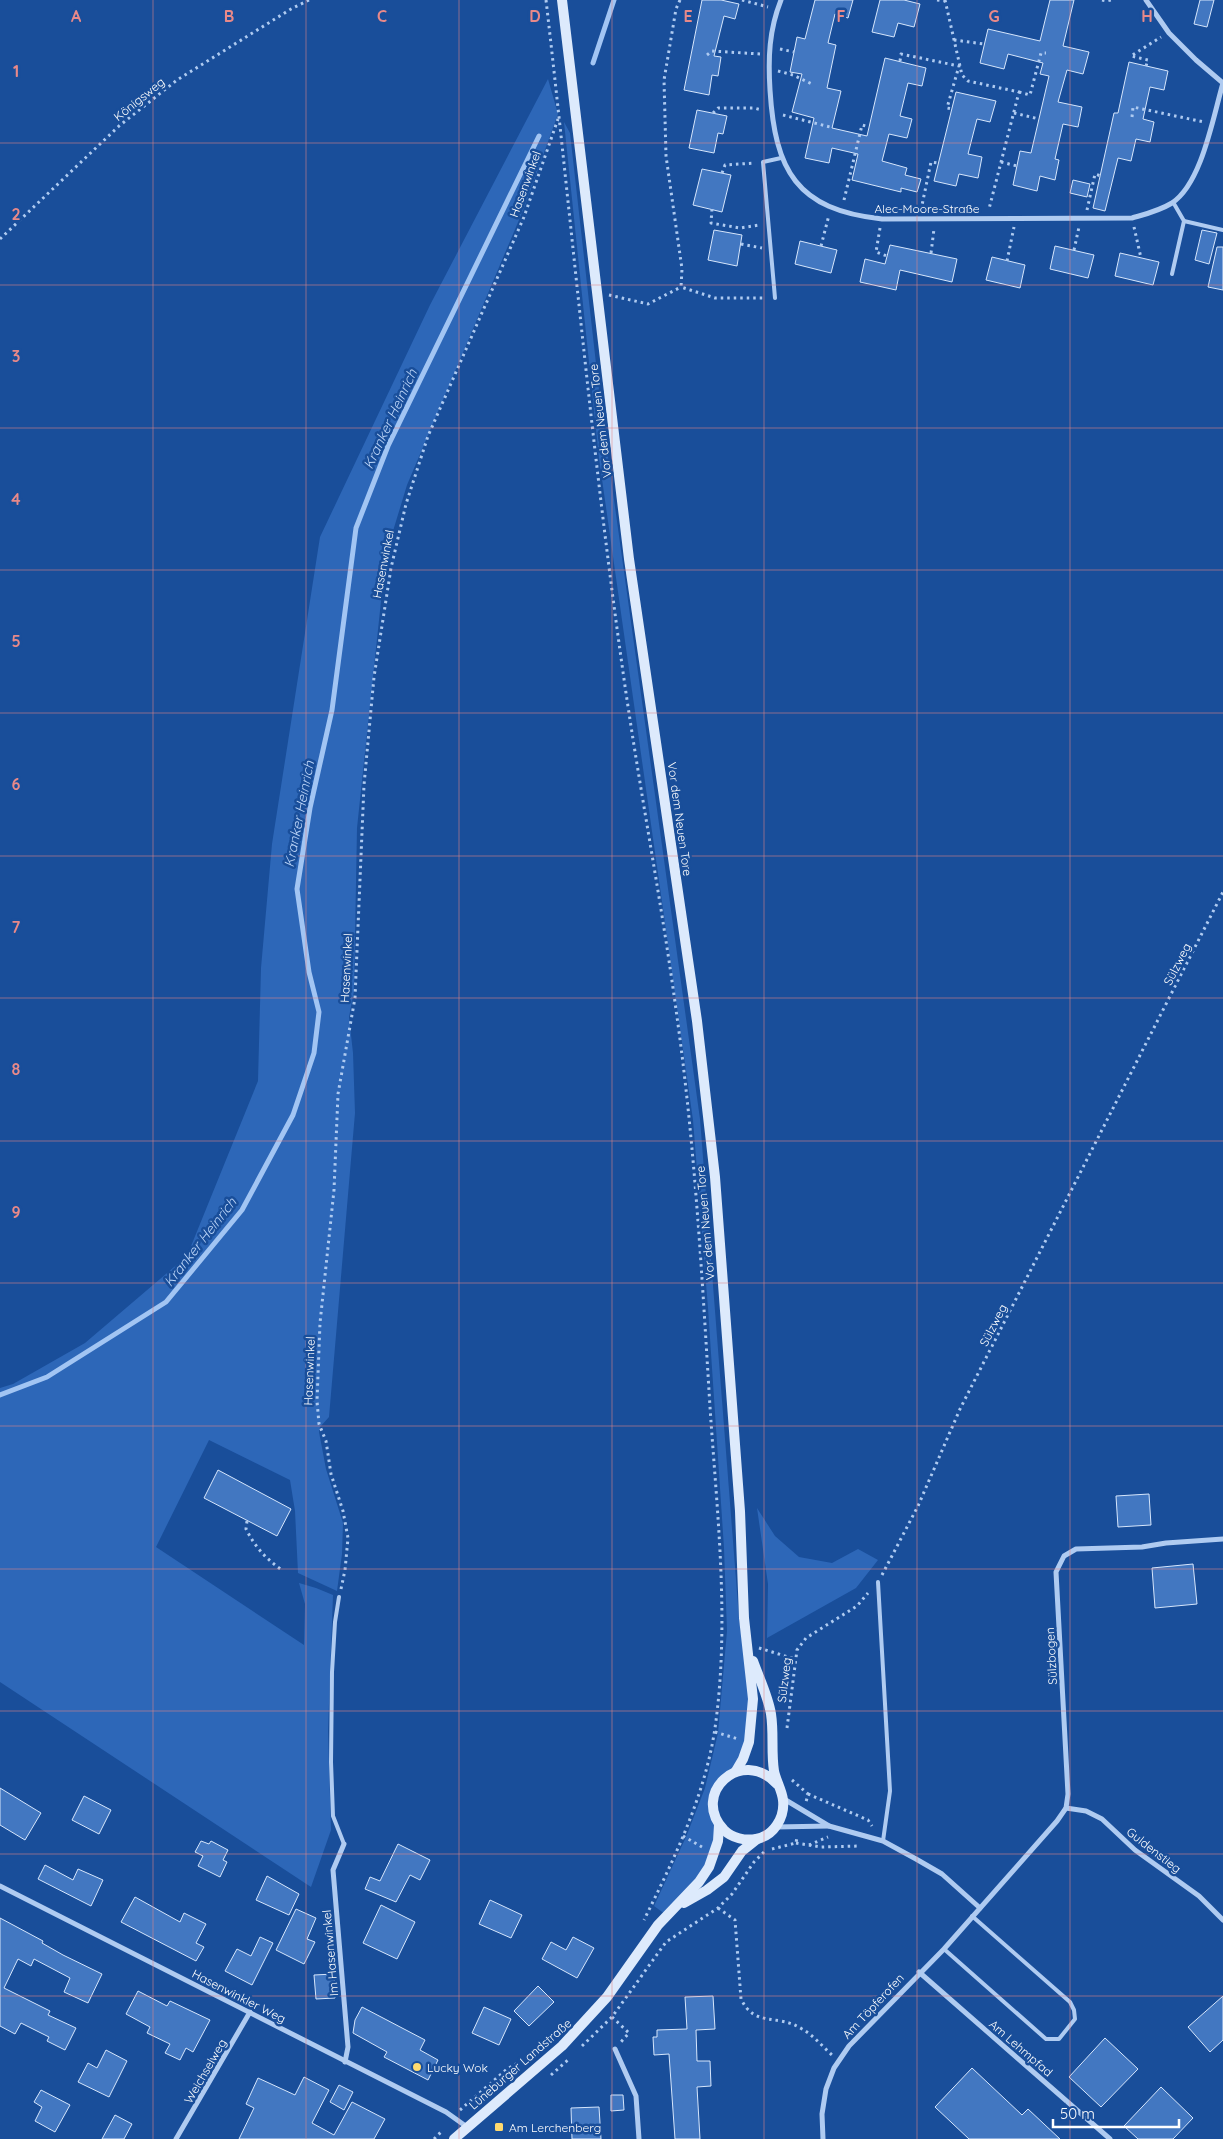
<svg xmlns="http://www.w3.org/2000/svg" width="1223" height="2139" font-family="Quicksand,sans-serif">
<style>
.green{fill:#2d67b8}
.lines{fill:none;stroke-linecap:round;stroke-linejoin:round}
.stream{stroke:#a2c5f3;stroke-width:5}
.building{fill:#4277c1;stroke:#d6e6fc}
.path{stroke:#afcbf1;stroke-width:3;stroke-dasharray:2.5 4;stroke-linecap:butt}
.service{stroke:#afcbf1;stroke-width:4}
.minor{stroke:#afcbf1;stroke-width:5}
.secondary{stroke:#ddeafc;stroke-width:10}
.grid{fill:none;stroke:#e88989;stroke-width:1;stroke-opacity:0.55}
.poi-dot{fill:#ffda6f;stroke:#194e9a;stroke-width:2}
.labels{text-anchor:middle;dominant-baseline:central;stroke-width:5;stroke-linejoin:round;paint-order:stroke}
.street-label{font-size:12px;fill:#fff;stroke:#194e9a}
.poi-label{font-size:12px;fill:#fff;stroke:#194e9a;text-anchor:start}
.water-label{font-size:14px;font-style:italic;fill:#bcd5f8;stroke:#194e9a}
.grid-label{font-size:16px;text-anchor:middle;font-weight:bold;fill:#e88989;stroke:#194e9a;stroke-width:5;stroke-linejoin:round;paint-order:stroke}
</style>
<rect width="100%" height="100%" fill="#194e9a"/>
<g class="green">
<polygon points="548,79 558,114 524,208 407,485 386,554 357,828 354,991 349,1017 353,1053 355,1113 329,1417 320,1427 319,1432 326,1469 343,1523 342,1554 337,1591 298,1573 295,1511 290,1480 209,1440 156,1547 304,1645 305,1604 299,1583 316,1588 333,1595 328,1731 331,1830 311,1887 0,1682 0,1388 13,1384 85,1343 187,1256 258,1081 261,968 272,844 320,537 430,305"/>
<polygon points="564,122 570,133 600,399 700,1119 739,1618 750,1700 748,1740 734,1770 717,1782 717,1825 707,1866 665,1914 654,1906 686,1837 705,1788 718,1733 727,1631 724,1548 708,1308 693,1120 599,458"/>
<polygon points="757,1508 775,1536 799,1557 832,1563 858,1549 878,1560 856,1588 767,1638 768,1584"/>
</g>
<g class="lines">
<g class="stream">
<polyline points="593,63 614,0"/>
<polyline points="0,1395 47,1377 166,1302 242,1210 293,1115 314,1053 319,1012 309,972 297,889 310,808 332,710 356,528 388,446 539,136"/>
</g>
</g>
<g class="building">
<polygon points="702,0 721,0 739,4 735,19 724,16 714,56 721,57 718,76 712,75 709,95 684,90"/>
<polygon points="815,0 853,0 848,18 835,14 828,43 836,45 827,88 841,91 832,128 867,136 885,58 926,68 922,86 908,83 900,116 912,119 907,138 889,134 882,161 907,168 905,175 921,179 917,192 901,188 901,192 852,180 858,154 832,148 829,163 805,158 814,118 792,112 802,74 790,72 797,37 805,39"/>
<polygon points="880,0 904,0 920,4 914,27 898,23 894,37 872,32"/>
<polygon points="1050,0 1074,0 1063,46 1089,52 1083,74 1067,70 1058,102 1082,107 1078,127 1063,124 1055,159 1059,160 1055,180 1040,176 1037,191 1013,185 1020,151 1031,153 1049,76 1040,74 1043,63 1008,54 1004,69 980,63 988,29 1040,41"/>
<polygon points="1200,0 1214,0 1207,27 1194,24"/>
<polygon points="1129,62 1168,71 1164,90 1150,87 1143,119 1154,122 1150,142 1136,139 1131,161 1118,158 1105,211 1093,208 1114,113 1118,113"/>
<polygon points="956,92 996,101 990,122 977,119 968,154 982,157 978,178 959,174 956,186 934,181"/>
<polygon points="697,110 727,116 723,134 718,133 714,153 689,148"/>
<polygon points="702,169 731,175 722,212 693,205"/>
<polygon points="1073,180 1090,184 1087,197 1070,193"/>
<polygon points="714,230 742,235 737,266 708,260"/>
<polygon points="1202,230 1217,233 1209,264 1195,260"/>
<polygon points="800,241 837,250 831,273 795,264"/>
<polygon points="890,245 957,259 952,282 900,270 896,290 860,282 865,259 885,264"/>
<polygon points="1055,246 1094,255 1088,278 1050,269"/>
<polygon points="1217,247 1223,247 1223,290 1208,287"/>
<polygon points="1120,253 1159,262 1153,285 1115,276"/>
<polygon points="992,257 1025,265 1020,288 986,280"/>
<polygon points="218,1470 291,1509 277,1536 204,1498"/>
<polygon points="1149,1494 1151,1525 1118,1527 1116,1496"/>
<polygon points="1193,1564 1197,1604 1155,1608 1152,1568"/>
<polygon points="0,1788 41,1813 25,1840 0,1825"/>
<polygon points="84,1796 111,1810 99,1834 72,1820"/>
<polygon points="201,1841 209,1844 211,1841 228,1850 223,1860 227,1862 220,1877 198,1866 203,1856 195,1852"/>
<polygon points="398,1844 430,1860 420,1880 410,1875 396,1902 365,1889 370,1877 380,1881"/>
<polygon points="45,1865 73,1880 78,1869 103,1880 91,1906 38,1879"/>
<polygon points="267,1876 299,1894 289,1915 256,1900"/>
<polygon points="135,1897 180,1922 184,1913 206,1924 196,1943 204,1947 196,1961 121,1922"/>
<polygon points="490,1900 522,1915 511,1938 479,1924"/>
<polygon points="381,1905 415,1922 397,1959 363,1943"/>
<polygon points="296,1909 316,1918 307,1939 315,1942 304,1964 276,1950"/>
<polygon points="0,1918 43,1941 42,1943 63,1955 102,1974 88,2003 64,1992 70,1978 34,1959 31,1966 18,1959 4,1988 50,2011 48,2015 76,2028 65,2050 47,2041 49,2037 21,2023 15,2034 0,2026"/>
<polygon points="260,1937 273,1943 252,1985 225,1971 237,1949 251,1956"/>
<polygon points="573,1937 594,1948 577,1978 542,1959 551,1942 566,1950"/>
<polygon points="334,1974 335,1998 316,1999 314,1975"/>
<polygon points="538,1986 554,2002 529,2026 514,2011"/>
<polygon points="138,1991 167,2006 170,2001 210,2020 193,2052 186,2048 180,2060 165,2053 170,2044 147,2033 150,2027 126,2014"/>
<polygon points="713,1996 715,2029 696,2030 697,2061 710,2061 711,2086 697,2087 700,2139 675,2139 669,2054 654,2055 653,2037 657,2037 657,2030 687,2029 685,1997"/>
<polygon points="1223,1996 1223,2040 1210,2052 1188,2027"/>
<polygon points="362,2007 425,2040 420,2050 438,2060 428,2080 384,2057 387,2052 353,2033 355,2020"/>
<polygon points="484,2007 511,2019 499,2045 472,2033"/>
<polygon points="1105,2038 1138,2069 1101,2107 1069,2077"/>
<polygon points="106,2050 127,2061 109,2097 78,2082 88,2063 97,2068"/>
<polygon points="972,2068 1022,2115 1028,2109 1060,2139 969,2139 935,2107"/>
<polygon points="304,2077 329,2090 312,2123 334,2135 352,2102 385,2119 374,2139 239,2139 254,2108 246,2104 258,2078 295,2095"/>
<polygon points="339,2085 353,2092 344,2110 330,2102"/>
<polygon points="1161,2087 1193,2118 1173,2139 1138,2139 1124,2126"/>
<polygon points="41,2090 70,2105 55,2132 35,2121 42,2107 34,2102"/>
<polygon points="611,2095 623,2095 624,2110 611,2111"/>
<polygon points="599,2107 601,2139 572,2139 571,2108"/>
<polygon points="115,2115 132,2124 124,2139 102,2139"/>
</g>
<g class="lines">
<g class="path">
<path d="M546 0C572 226 592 454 624 679 640 792 662 904 677 1017 695 1146 702 1277 710 1407 717 1513 730 1622 715 1728 705 1796 674 1859 644 1920"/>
<polyline points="680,0 676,9 664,80 666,156 682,269 681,287 715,298 766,298"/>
<polyline points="742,0 768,7"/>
<polyline points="937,0 945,1"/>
<polyline points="945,0 962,75 968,81 1019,92 989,209"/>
<polyline points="1102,0 1107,1 1111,0"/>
<polyline points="954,40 984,44"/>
<polyline points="780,49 794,52"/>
<polyline points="707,55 712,51 760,54"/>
<polyline points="900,61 901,54 959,66 947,108 952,109"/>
<polyline points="1146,66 1148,60 1131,56 1161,37"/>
<polyline points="778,71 793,75 812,84"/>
<polyline points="1019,92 1030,95 1041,53 1046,53"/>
<polyline points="713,113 718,108 754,108 762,110"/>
<polyline points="1014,113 1039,119"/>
<polyline points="783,115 830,127"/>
<polyline points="1132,117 1133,107 1204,122"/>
<polyline points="1001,162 1017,166"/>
<polyline points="722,173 725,165 755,163"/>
<polyline points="844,200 862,125 869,127"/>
<polyline points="712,209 711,223 740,228 759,225"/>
<polyline points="921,210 931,162 938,163"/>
<polyline points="1087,210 1095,174 1101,176"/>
<polyline points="1134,227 1141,258"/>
<polyline points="880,228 876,252 887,256"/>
<polyline points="0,239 119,126 177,80 291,9 309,0"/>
<polyline points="741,244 762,248"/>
<polyline points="821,246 829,215"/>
<polyline points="1074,250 1079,227"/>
<polyline points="931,253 934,229"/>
<polyline points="1007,261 1014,227"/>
<polyline points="609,295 648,304 681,287"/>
<path d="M247 1521 246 1529C255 1547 266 1559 282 1570"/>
<polyline points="882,1575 918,1506 960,1409 1223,892"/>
<polyline points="341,1589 345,1570 348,1538 343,1511 331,1474 326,1441 319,1424 317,1401 320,1323 334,1190 338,1094 355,998 364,785 374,677 391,568 406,504 428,436 524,217 558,119"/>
<polyline points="759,1648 795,1659"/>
<polyline points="787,1728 797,1650 806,1638 857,1606 868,1593"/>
<polyline points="715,1732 738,1739"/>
<polyline points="792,1780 808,1794 806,1802"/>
<polyline points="808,1794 868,1820 872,1826"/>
<polyline points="683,1836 702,1847"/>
<polyline points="796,1843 821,1847 860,1846"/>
<polyline points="809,1845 828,1837"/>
<polyline points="772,1849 796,1843 797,1837"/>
<path d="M718 1908 735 1920 741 1999C755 2028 777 2013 802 2029 813 2035 822 2046 832 2055"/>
<polyline points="612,2017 629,2033 620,2043"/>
<polyline points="582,2046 612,2017 666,1942 718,1908 732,1894 754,1862 764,1852"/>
<polyline points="537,2048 558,2028"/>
<polyline points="551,2075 569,2059"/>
<polyline points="460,2110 507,2069 523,2060"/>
<polyline points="434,2139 443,2130"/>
</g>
<g class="service">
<polyline points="1184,221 1223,230"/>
<polyline points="1172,274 1184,221 1173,202"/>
<polyline points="775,298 763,162 781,158"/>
<polyline points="878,1582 890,1791 883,1841"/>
<polyline points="339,1597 335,1622 332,1672 331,1762 333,1816 344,1844"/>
<polyline points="944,1949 1046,2039 1059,2039 1075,2019 1074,2010 1070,2002 972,1916"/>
</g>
<g class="minor">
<path d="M781 0C769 30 768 58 770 90 775 170 796 210 882 219L1132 218C1146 214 1159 211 1172 203 1202 183 1213 117 1223 83"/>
<polyline points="1146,0 1169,33 1196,60 1223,83"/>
<polyline points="784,1799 829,1826 883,1841 916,1859 942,1874 980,1908"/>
<polyline points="1066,1808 1086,1811 1102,1819 1135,1850 1199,1896 1223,1920"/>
<polyline points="776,1827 829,1826"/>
<polyline points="344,1844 333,1870 348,2047 345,2062"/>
<polyline points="0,1886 446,2112 467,2127"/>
<polyline points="919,1972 1110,2139"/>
<polyline points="615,2049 636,2096 639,2139"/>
<polyline points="176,2139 250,2012"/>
<polyline points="823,2139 822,2114 826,2089 834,2068 849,2046 944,1949 1057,1821 1066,1808 1068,1794 1056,1572 1064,1556 1076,1549 1142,1547 1166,1543 1223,1539"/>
</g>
<g class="secondary">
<polyline points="562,0 629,559 697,1021 715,1177 740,1511 744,1618 753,1699 749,1742 743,1759 736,1771"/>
<path d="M753 1661C759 1678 768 1696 771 1714 774 1733 771 1752 774 1771 776 1781 782 1790 783 1800 785 1817 774 1836 756 1839 745 1841 732 1838 724 1830 690 1794 741 1746 777 1784"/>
<polyline points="684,1903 707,1890 724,1877 742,1851 757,1839"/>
<polyline points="454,2139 562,2046 607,1997 658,1925 699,1882 709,1867 718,1841 719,1825"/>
</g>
</g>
<path class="grid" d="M153 0V2139M306 0V2139M459 0V2139M612 0V2139M764 0V2139M917 0V2139M1070 0V2139M0 143H1223M0 285H1223M0 428H1223M0 570H1223M0 713H1223M0 856H1223M0 998H1223M0 1141H1223M0 1283H1223M0 1426H1223M0 1569H1223M0 1711H1223M0 1854H1223M0 1996H1223"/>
<g class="poi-dot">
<circle cx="417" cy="2067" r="5"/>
<rect x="494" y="2122" width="10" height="10" rx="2.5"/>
</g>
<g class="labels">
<g class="street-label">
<text transform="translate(139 99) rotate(-39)">Königsweg</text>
<text transform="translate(525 184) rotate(-70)">Hasenwinkel</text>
<text x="927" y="208">Alec-Moore-Straße</text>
<text transform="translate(600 421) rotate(-97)">Vor dem Neuen Tore</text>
<text transform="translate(383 564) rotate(-79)">Hasenwinkel</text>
<text transform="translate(680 819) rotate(82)">Vor dem Neuen Tore</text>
<text transform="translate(1177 964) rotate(-63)">Sülzweg</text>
<text transform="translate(346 968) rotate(-87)">Hasenwinkel</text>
<text transform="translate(705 1223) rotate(-95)">Vor dem Neuen Tore</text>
<text transform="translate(993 1325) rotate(-63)">Sülzweg</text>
<text transform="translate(309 1371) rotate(-88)">Hasenwinkel</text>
<text transform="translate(1051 1656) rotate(-93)">Sülzbogen</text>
<text transform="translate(784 1680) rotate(-83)">Sülzweg</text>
<text transform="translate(1154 1850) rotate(38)">Guldenstieg</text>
<text transform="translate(330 1953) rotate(-95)">Im Hasenwinkel</text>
<text transform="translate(239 1996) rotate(27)">Hasenwinkler Weg</text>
<text transform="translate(873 2006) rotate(-47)">Am Töpferofen</text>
<text transform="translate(1021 2048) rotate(41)">Am Lehmpfad</text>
<text transform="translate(520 2064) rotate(-41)">Lüneburger Landstraße</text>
<text transform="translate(205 2071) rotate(-60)">Weichselweg</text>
</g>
<g class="poi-label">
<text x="427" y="2067">Lucky Wok</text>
<text x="509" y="2127">Am Lerchenberg</text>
</g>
<g class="water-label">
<text transform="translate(390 419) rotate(-65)">Kranker Heinrich</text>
<text transform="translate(299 814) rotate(-79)">Kranker Heinrich</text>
<text transform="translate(200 1242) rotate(-52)">Kranker Heinrich</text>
</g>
</g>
<g class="grid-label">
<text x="76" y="22">A</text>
<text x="229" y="22">B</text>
<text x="382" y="22">C</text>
<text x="535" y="22">D</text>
<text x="688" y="22">E</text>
<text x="841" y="22">F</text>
<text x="994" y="22">G</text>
<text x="1147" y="22">H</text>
<text x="16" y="77">1</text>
<text x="16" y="220">2</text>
<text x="16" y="362">3</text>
<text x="16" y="505">4</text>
<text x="16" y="647">5</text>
<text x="16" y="790">6</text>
<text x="16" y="933">7</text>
<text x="16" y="1075">8</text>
<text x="16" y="1218">9</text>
</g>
<path d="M1053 2119v8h126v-8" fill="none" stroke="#ffffff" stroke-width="2.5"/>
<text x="1060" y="2119" font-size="15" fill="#ffffff" stroke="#194e9a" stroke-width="4" paint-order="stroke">50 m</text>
</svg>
